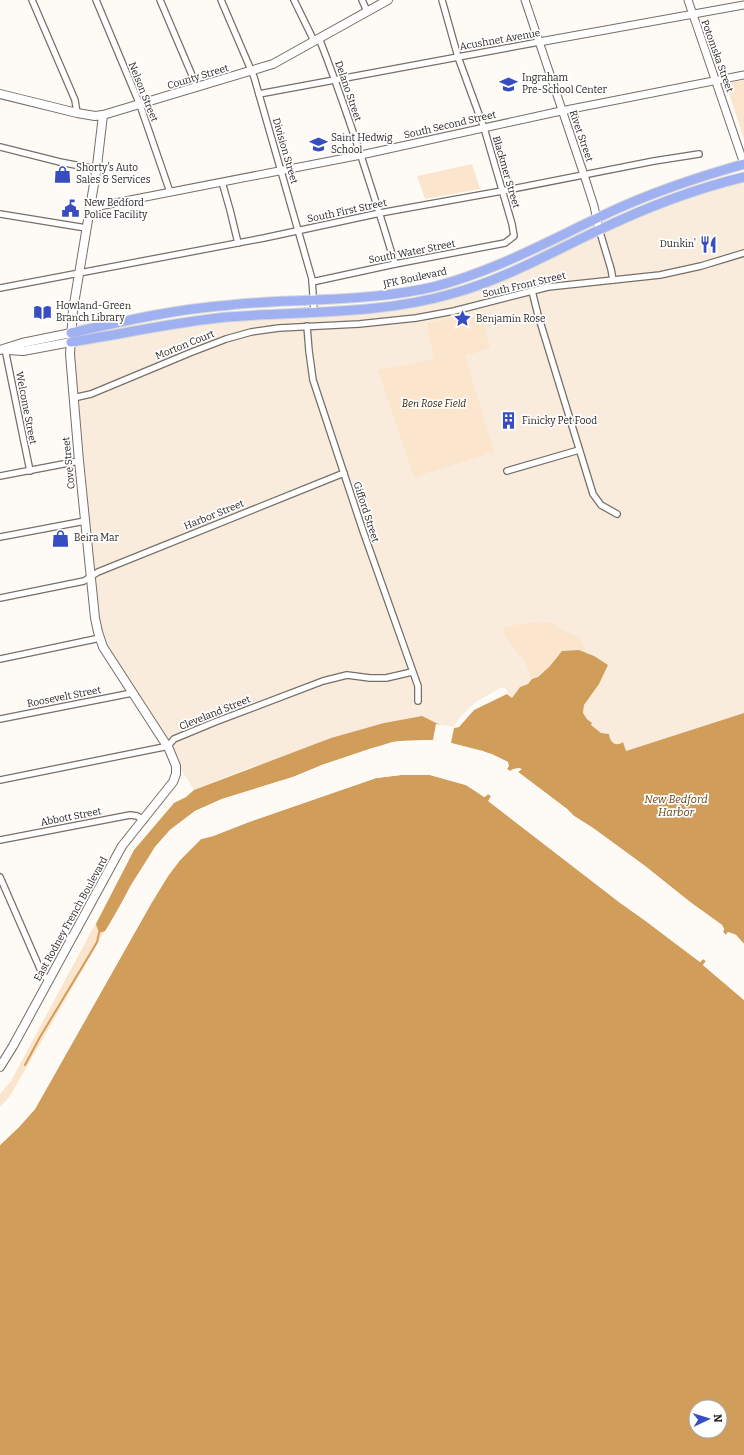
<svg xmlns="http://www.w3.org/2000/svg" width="744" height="1455" font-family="Bitter,serif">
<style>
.built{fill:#f9ecdc}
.green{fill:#fbe5cc}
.water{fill:#d19d5b;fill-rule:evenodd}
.pier{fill:#fefbf7}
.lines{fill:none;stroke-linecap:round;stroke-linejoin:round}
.stream{stroke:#d19d5b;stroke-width:2}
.minor-casing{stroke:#766f67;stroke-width:8}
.tertiary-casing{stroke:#766f67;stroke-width:9}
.secondary-casing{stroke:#766f67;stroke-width:10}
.primary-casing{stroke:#d8d8d7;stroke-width:11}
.minor{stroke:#fff;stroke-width:5.5}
.tertiary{stroke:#fff;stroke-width:7}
.secondary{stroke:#fff;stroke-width:8}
.primary{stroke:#a0b1f2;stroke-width:9}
.labels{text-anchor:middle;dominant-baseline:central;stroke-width:3.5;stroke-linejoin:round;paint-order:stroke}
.street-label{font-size:10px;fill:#292623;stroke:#fff}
.poi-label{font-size:10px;fill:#292623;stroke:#fff;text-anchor:start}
.park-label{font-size:10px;font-style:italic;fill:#3c2709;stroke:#fff}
.water-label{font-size:11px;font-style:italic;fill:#694512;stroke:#fff}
</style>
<rect width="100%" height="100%" fill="#fefbf7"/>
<polygon class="built" points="744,177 744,713 626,751 621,744 614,744 611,742 609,734 601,733 591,725 592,723 585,716 583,713 584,705 599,684 594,656 579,650 573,651 557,656 549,667 538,677 532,679 528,684 520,687 512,698 454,728 436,724 422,716 384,723 361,730 241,771 194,790 101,643 71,342 160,326 375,308 450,294 599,229"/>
<g class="green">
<polygon points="744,80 744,139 726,84"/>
<polygon points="472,164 480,189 425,199 417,176"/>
<polygon points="479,312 480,314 490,348 465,356 494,452 414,477 378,370 434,359 427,323"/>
<path d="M544 622 554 623 558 628 580 638 587 654 579 650 562 651C552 661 546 673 532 679L524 659 519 655 503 632 504 628 518 624Z"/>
<polygon points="122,874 121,903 10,1096 0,1107 0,1094 11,1081"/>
</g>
<g class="water">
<path d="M579 650 594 656 608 665 599 684 584 705 583 713 587 719 592 723 591 725 601 733 609 734C610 743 616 747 623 742L626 751 744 713V944L736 935 728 932 726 935 723 932 724 929 722 925 690 902 645 866 593 828 574 816 567 809 518 772 521 769 510 771 507 769 508 762 483 751 451 743 433 740 400 741 392 742 322 765 293 777 222 799 195 811 170 830 155 847 131 885 108 928 105 931 99 933 96 924 134 850 174 803 186 797 194 790 331 738 384 723 422 716C435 722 444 729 459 727L462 718 504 690 512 698 520 687 528 684 532 679 538 677 549 667 562 651Z"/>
<path d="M401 775H430L466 785 484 797 488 794 491 796 489 801 619 902 643 919 700 962 703 959 706 961 703 965 744 1000V1455H0V1145L19 1127 35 1109 152 902 168 876 180 860 201 839 213 836 249 822 376 778ZM696 1407H720V1431H696Z"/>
</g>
<g class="pier">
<polygon points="500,688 505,688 512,698 507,694 474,710 459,727 454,728 451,743 492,754 508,762 509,766 507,769 510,771 513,769 519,768 522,769 518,772 567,809 574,816 593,828 645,866 690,902 722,925 724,929 723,932 726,935 728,932 736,935 744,944 744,946 734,937 729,934 727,937 721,932 722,929 721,926 689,904 643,867 592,829 573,818 566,810 516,773 517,770 510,773 505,769 506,763 491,756 482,753 453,747 449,745 447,743 433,740 433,742 392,744 372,750 323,767 293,779 222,801 196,813 171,832 156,848 133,886 109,929 104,933 155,847 170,830 195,811 222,799 293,777 322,765 372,748 400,741 433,740 436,724 454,727 460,717 476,702"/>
<polygon points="401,773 430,773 467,784 484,795 488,792 492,794 493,797 491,800 620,901 645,917 699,959 703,957 707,959 708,962 706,964 744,997 744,1000 703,965 706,961 703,959 700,962 643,919 619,902 488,801 491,796 488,794 485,797 466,785 430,775 401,775 376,778 249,822 213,836 201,839 180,860 168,876 152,902 35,1109 19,1127 0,1145 0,1142 18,1126 34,1108 150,900 166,874 178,859 199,837 212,834 248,820 375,777"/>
</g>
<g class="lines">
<polyline class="stream" points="25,1065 40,1037 90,954 97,942 99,933"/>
<defs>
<g id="minor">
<polyline points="32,0 75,100 77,113"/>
<polyline points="96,0 140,105 170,192"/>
<polyline points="160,0 197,87"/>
<polyline points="221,0 254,77 312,279 314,311"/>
<polyline points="294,0 314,41"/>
<polyline points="362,0 367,11"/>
<path d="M319 38C348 112 372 188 395 264"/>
<polyline points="259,94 539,42"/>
<polyline points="0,147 60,162 96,169"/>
<polyline points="222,182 230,210 238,243"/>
<polyline points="0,214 86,228"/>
<polyline points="599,229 611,269 613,280"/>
<polyline points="312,282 395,264 505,243 514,236 512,224 484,128 458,57 442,0"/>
<polyline points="0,288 264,238 380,213 502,191 654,161 699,154"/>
<polyline points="532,291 538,315 593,494 601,505 617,514"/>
<polyline points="307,326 309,351 313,380 363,531 418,686 418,701"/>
<polyline points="5,349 30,471"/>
<polyline points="73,398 91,394 192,352 226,339 251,332 279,328 359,324 416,318 454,311 548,287 660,275 701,266 744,253"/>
<polyline points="507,471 579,450"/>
<polyline points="0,476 79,461"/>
<polyline points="0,537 85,521"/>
<polyline points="0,598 84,581 98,572 344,473"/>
<polyline points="0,659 100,638"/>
<polyline points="0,719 132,693"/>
<polyline points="0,780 164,747 168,746 174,739 215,722 323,681 347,675 370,678 386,678 412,672"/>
<polyline points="0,840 130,815 137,816 144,820"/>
<polyline points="0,877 41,971 44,976 49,980"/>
</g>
<g id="tertiary">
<polyline points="525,0 586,181 594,206 599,229"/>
<polyline points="688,0 744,164"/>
<polyline points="539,42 744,5"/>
<polyline points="89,208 361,155 561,111 744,75"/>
</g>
<g id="secondary">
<polyline points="0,94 77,113 95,116 103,115 273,64 388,0"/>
<polyline points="0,350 22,343 71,333"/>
<polyline points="8,350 23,351 71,342"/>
<polyline points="0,1067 13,1046 122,846 173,782 176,774 176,766 169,749 103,647 98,632 95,618 79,461 70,354 73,310 97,166 103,115"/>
</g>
<g id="primary">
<path d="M71 333C123 321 177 309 230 305 258 302 286 301 315 300 355 298 394 296 433 287 496 271 550 240 608 213 652 192 698 177 744 164"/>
<path d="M71 342C123 334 174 322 227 317 301 311 378 315 451 294 503 280 550 253 599 230 645 208 694 189 744 177"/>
</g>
</defs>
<use href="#minor" class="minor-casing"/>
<use href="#tertiary" class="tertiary-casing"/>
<use href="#secondary" class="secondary-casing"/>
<use href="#primary" class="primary-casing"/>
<use href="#minor" class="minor"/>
<use href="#tertiary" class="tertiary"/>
<use href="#secondary" class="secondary"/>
<use href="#primary" class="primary"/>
</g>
<defs>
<symbol id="school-bare" viewBox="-9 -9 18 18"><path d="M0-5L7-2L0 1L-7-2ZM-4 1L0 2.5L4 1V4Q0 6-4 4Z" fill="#384dbf" stroke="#fff" stroke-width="2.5" paint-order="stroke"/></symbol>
<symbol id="shop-bare" viewBox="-9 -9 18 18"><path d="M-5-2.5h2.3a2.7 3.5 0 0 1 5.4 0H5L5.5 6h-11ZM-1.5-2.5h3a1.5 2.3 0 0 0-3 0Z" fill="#384dbf" stroke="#fff" stroke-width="2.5" paint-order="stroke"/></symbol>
<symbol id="civic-bare" viewBox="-9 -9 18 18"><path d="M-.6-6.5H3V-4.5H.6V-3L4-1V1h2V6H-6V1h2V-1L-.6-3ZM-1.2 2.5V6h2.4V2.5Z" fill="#384dbf" stroke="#fff" stroke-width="2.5" paint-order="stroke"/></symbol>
<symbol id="restaurant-bare" viewBox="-9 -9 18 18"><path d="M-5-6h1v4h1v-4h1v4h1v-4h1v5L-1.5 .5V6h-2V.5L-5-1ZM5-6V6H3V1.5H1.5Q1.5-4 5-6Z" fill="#384dbf" stroke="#fff" stroke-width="2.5" paint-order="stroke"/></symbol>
<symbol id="library-bare" viewBox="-9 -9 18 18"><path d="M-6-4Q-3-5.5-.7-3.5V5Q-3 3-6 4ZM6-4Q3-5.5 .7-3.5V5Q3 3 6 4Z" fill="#384dbf" stroke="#fff" stroke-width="2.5" paint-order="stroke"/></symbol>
<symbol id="sight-bare" viewBox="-9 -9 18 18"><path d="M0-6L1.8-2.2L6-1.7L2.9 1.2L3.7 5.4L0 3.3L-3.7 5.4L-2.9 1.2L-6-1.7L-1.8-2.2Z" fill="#384dbf" stroke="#fff" stroke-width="2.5" paint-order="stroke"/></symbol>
<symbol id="building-bare" viewBox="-9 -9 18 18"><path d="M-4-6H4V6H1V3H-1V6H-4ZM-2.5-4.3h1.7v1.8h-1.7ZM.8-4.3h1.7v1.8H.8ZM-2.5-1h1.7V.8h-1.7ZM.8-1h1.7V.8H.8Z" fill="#384dbf" stroke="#fff" stroke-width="2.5" paint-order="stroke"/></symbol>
</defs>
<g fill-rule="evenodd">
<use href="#school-bare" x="496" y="72" width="25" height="25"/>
<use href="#school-bare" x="306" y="132" width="25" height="25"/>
<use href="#shop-bare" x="50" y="162" width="25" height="25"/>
<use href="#civic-bare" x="58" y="196" width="25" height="25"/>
<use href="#restaurant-bare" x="696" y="232" width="25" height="25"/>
<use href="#library-bare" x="30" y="300" width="25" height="25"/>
<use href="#sight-bare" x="450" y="306" width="25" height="25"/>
<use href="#building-bare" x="496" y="408" width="25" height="25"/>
<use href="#shop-bare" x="48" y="526" width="25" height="25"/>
</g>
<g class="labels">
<g class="street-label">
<text transform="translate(500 40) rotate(-10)">Acushnet Avenue</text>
<text transform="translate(717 56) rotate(70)">Potomska Street</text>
<text transform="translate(198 77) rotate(-17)">County Street</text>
<text transform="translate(348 91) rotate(71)">Delano Street</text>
<text transform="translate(143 92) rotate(68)">Nelson Street</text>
<text transform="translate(450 125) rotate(-13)">South Second Street</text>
<text transform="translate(581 136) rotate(71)">Rivet Street</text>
<text transform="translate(285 151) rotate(74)">Division Street</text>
<text transform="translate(506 172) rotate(74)">Blackmer Street</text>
<text transform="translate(347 211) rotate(-12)">South First Street</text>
<text transform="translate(412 252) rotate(-11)">South Water Street</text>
<text transform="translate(415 278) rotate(-12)">JFK Boulevard</text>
<text transform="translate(524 285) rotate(-13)">South Front Street</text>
<text transform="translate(185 345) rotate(-22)">Morton Court</text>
<text transform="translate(26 408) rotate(79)">Welcome Street</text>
<text transform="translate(69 463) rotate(-96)">Cove Street</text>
<text transform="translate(366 512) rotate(72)">Gifford Street</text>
<text transform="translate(214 515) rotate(-22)">Harbor Street</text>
<text transform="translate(64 697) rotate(-11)">Roosevelt Street</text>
<text transform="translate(215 713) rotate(-22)">Cleveland Street</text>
<text transform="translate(71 817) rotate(-11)">Abbott Street</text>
<text transform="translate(71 919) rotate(-61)">East Rodney French Boulevard</text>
</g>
<g class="poi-label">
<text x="522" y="78">Ingraham<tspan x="522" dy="12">Pre-School Center</tspan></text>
<text x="331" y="138">Saint Hedwig<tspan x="331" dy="12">School</tspan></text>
<text x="76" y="168">Shorty's Auto<tspan x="76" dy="12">Sales &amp; Services</tspan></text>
<text x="84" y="203">New Bedford<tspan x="84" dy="12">Police Facility</tspan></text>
<text x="696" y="244" text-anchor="end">Dunkin'</text>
<text x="56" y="306">Howland-Green<tspan x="56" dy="12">Branch Library</tspan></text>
<text x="476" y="319">Benjamin Rose</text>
<text x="522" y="421">Finicky Pet Food</text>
<text x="74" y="538">Beira Mar</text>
</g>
<g class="park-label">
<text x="434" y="404">Ben Rose Field</text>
</g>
<g class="water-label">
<text x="676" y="799">New Bedford<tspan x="676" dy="13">Harbor</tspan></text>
</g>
</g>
<g transform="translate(708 1419) rotate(86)"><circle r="19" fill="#ffffff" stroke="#a9a8a7"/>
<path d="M0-3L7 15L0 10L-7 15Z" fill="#384dbf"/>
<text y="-6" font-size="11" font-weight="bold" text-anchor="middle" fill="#292623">N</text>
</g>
</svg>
